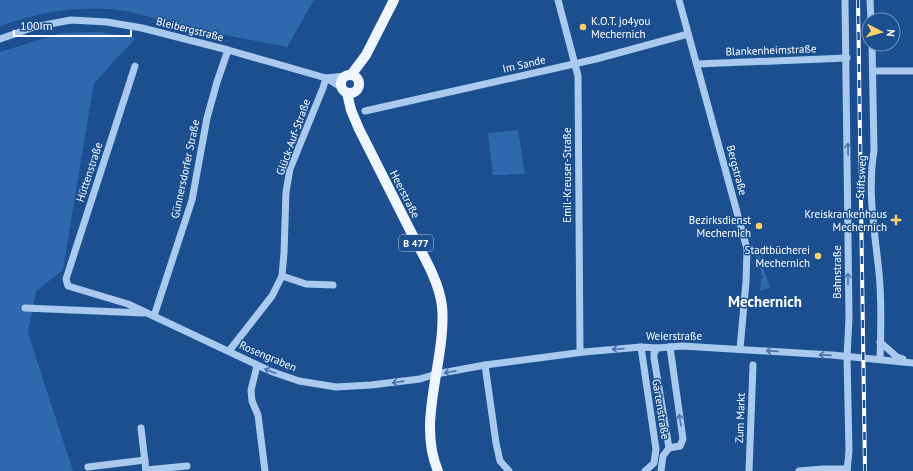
<svg xmlns="http://www.w3.org/2000/svg" width="913" height="471" font-family="'PT Sans',sans-serif">
<style>
.green{fill:#2e69ad}
.lines{fill:none;stroke-linecap:round;stroke-linejoin:round}
.minor{stroke:#a9c9ee;stroke-width:7}
.major{stroke:#f0f6ff;stroke-width:10}
.rail-casing{stroke:#fff;stroke-width:4}
.rail{stroke:#1b4f8f;stroke-width:2.5;stroke-dasharray:8;stroke-linecap:butt}
.oneway{stroke:#4674ac}
.poi-dot{fill:#ffd166;stroke:#1b4f8f;stroke-width:1.5}
.labels{text-anchor:middle;dominant-baseline:central;stroke-width:3;stroke-linejoin:round;paint-order:stroke}
.shield{fill:#1b4f8f;stroke:#bbcadd;stroke-width:1}
.shield-label{font-size:10px;font-weight:bold;fill:#fff}
.poi-label{font-size:11px;fill:#fff;stroke:#1b4f8f;text-anchor:end}
.street-label{font-size:11px;fill:#fff;stroke:#1b4f8f}
.district-label{font-size:15px;font-weight:bold;fill:#fff;stroke:#1b4f8f}
</style>
<rect width="100%" height="100%" fill="#1b4f8f"/>
<g class="green">
<path d="M0 0H314L287 47C252 40 217 34 182 26 166 23 151 17 135 13 90 3 43 11 0 26Z"/>
<polygon points="100,32 136,38 94,83 63,270 36,291 28,333 73,471 0,471 0,52 61,33"/>
<polygon points="518,130 525,174 509,174 509,175 493,175 488,133"/>
<polygon points="758,251 770,288 760,291 761,278 763,278 763,276 761,276 761,271 755,252"/>
</g>
<g class="lines">
<g class="minor">
<polyline points="558,0 578,76 580,352"/>
<polyline points="679,0 747,249 746,282 740,349"/>
<polyline points="845,0 849,318 847,357 849,451 847,471"/>
<polyline points="870,0 871,20"/>
<polyline points="0,39 34,27 71,20 107,22 142,28 228,50 326,78 341,87"/>
<path d="M872 44 874 151C867 192 875 232 879 273 882 301 881 331 880 359"/>
<polyline points="697,64 847,58"/>
<polyline points="135,66 66,279 68,286 128,304 270,371 299,381 336,387 371,385 420,379 436,374 485,365 584,352 641,347 657,348 682,346 832,355 913,363"/>
<polyline points="873,71 913,71"/>
<polyline points="326,78 345,76"/>
<polyline points="365,111 596,59 688,34"/>
<polyline points="282,276 306,284 333,285"/>
<polyline points="25,308 143,313"/>
<polyline points="154,316 192,200 207,118 217,82 228,50"/>
<polyline points="880,342 897,357 903,359"/>
<polyline points="641,347 656,449 654,463 645,471"/>
<polyline points="657,348 654,353 654,358 669,448"/>
<polyline points="229,351 272,296 282,276 284,253 286,192 290,169 323,88 326,78"/>
<polyline points="485,365 496,443 500,461 509,471"/>
<polyline points="257,366 251,390 252,401 258,415 265,471"/>
<polyline points="141,428 146,471"/>
<polyline points="88,467 145,460"/>
<polyline points="146,470 187,466"/>
<polyline points="661,471 663,456 669,448 680,446 683,439 670,347"/>
<polyline points="749,471 753,365"/>
<polyline points="799,471 823,469 847,469"/>
</g>
<g class="major">
<circle cx="350" cy="84" r="9"/>
<polyline points="351,75 366,55 394,0"/>
<path d="M347 93 351 110 359 129C377 164 394 199 412 234 424 257 439 281 442 306 447 359 416 420 438 471"/>
</g>
<defs>
<polyline id="rail" points="858,0 865,471"/>
</defs>
<use href="#rail" class="rail-casing"/>
<use href="#rail" class="rail"/>
</g>
<defs><path id="oneway-shaft" d="M-6 0H5M1.5-3L5.5 0L1.5 3" fill="none" stroke-width="1.6" stroke-linecap="round" stroke-linejoin="round"/></defs>
<g class="oneway">
<use href="#oneway-shaft" transform="translate(848 149) rotate(-91)"/>
<use href="#oneway-shaft" transform="translate(848 279) rotate(-90)"/>
<use href="#oneway-shaft" transform="translate(618 349) rotate(176)"/>
<use href="#oneway-shaft" transform="translate(772 351) rotate(-176)"/>
<use href="#oneway-shaft" transform="translate(825 355) rotate(-176)"/>
<use href="#oneway-shaft" transform="translate(270 371) rotate(-159)"/>
<use href="#oneway-shaft" transform="translate(450 372) rotate(169)"/>
<use href="#oneway-shaft" transform="translate(398 382) rotate(172)"/>
<use href="#oneway-shaft" transform="translate(680 420) rotate(-99)"/>
</g>
<g class="poi-dot">
<circle cx="583" cy="27" r="4"/>
<path d="M894 214h4v4h4v4h-4v4h-4v-4h-4v-4h4z"/>
<circle cx="759" cy="226" r="4"/>
<circle cx="818" cy="256" r="4"/>
</g>
<g class="labels">
<rect class="shield" x="399" y="235" width="34" height="16" rx="3"/>
<g class="shield-label">
<text x="416" y="243">B 477</text>
</g>
<g class="poi-label">
<text x="591" y="21" text-anchor="start">K.O.T. jo4you<tspan x="591" dy="13">Mechernich</tspan></text>
<text x="887" y="214">Kreiskrankenhaus<tspan x="887" dy="13">Mechernich</tspan></text>
<text x="751" y="220">Bezirksdienst<tspan x="751" dy="13">Mechernich</tspan></text>
<text x="810" y="250">Stadtbücherei<tspan x="810" dy="13">Mechernich</tspan></text>
</g>
<g class="street-label">
<text transform="translate(190 29) rotate(14)">Bleibergstraße</text>
<text transform="translate(771 50) rotate(-2)">Blankenheimstraße</text>
<text transform="translate(524 64) rotate(-13)">Im Sande</text>
<text transform="translate(293 137) rotate(-70)">Glück-Auf-Straße</text>
<text transform="translate(185 169) rotate(-78)">Günnersdorfer Straße</text>
<text transform="translate(737 170) rotate(75)">Bergstraße</text>
<text transform="translate(89 172) rotate(-72)">Hüttenstraße</text>
<text transform="translate(567 175) rotate(-90)">Emil-Kreuser-Straße</text>
<text transform="translate(861 177) rotate(-87)">Stiftsweg</text>
<text transform="translate(405 194) rotate(63)">Heerstraße</text>
<text transform="translate(837 272) rotate(-90)">Bahnstraße</text>
<text x="674" y="336">Weierstraße</text>
<text transform="translate(268 356) rotate(23)">Rosengraben</text>
<text transform="translate(661 409) rotate(81)">Gartenstraße</text>
<text transform="translate(740 418) rotate(-88)">Zum Markt</text>
</g>
<g class="district-label">
<text x="765" y="301">Mechernich</text>
</g>
</g>
<g transform="translate(881 32) rotate(96)"><circle r="19" fill="#1b4f8f" stroke="#7695bc"/>
<path d="M0-3L7 15L0 10L-7 15Z" fill="#ffd166"/>
<text y="-6" font-size="11" font-weight="bold" text-anchor="middle" fill="#ffffff">N</text>
</g>
<path d="M14 30v6h117v-6" fill="none" stroke="#ffffff" stroke-width="2"/>
<text x="20" y="30" font-size="12" fill="#ffffff" stroke="#1b4f8f" stroke-width="3" paint-order="stroke">100 m</text>
</svg>
